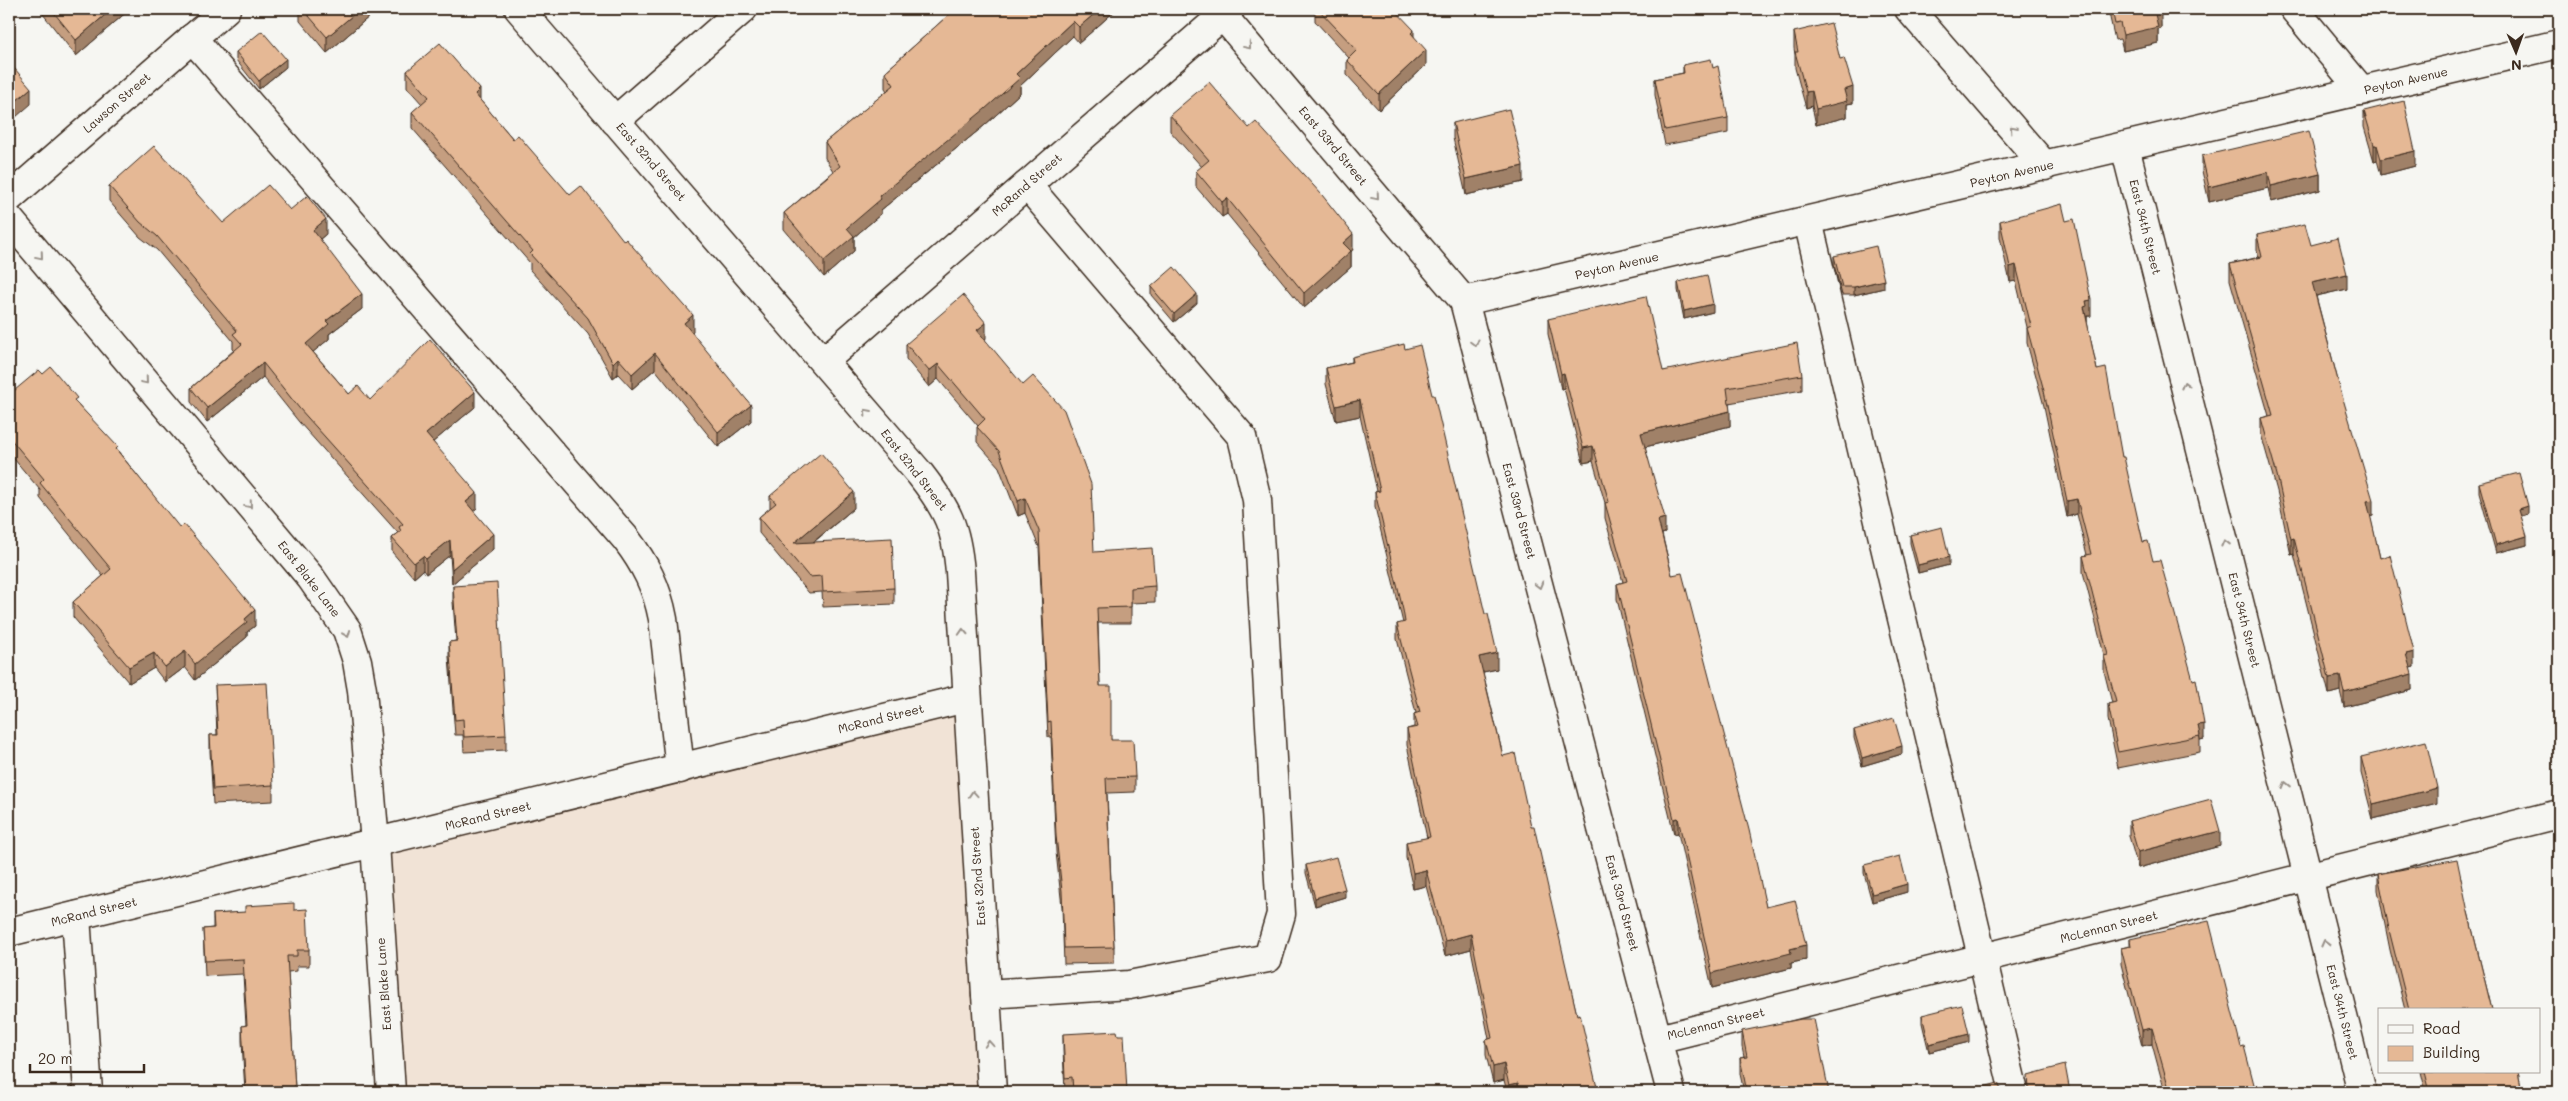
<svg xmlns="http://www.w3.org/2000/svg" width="2568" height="1101" font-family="Mali,sans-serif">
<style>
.built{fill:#f1e3d6}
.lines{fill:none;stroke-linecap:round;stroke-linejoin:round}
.minor-casing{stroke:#3b2a1e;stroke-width:31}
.minor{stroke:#f6f6f2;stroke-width:28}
.wall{fill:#c59e80;stroke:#3b2a1e}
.shaded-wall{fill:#a08168;stroke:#3b2a1e}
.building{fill:#e5b895;stroke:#3b2a1e}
.oneway{stroke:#989088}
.labels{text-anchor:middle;stroke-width:4.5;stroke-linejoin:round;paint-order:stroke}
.street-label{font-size:12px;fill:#3b2a1e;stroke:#f6f6f2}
</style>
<rect width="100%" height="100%" fill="#f6f6f2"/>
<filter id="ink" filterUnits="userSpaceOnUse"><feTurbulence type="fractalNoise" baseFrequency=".02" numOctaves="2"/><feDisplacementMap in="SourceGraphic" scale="10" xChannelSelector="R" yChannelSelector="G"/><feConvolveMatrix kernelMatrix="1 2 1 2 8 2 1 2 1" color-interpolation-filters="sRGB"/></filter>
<g filter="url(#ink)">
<path class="built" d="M967,693l25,399h-602l-15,-249z"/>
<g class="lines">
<defs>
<g id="minor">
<path d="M519,9l401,465c28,36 36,53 40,98l32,520"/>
<path d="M1217,9l247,292 207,791"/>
<path d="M1909,9l136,157"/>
<path d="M2294,9l68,82"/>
<path d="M192,38l434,501c19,25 31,48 37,80l17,150"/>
<path d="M615,121l128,-112"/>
<path d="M2125,147l237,945"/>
<path d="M9,198l217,-189"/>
<path d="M9,219l302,359 36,52 10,31 5,29 13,153 16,249"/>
<path d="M1808,221l206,871"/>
<path d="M1464,301l1095,-257"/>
<path d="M824,361l406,-352"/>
<path d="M76,916l12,176"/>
<path d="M9,932l957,-234"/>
<path d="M986,994l143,-9 139,-27 13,-44 -24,-414 -15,-63 -215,-252"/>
<path d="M1658,1039l901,-225"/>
</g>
</defs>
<use href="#minor" class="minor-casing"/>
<use href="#minor" class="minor"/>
</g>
<g class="wall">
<path d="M39,9h91l-54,47z"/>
<path d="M300,9h78l-51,44 -27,-32z"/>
<path d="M953,9h164l-38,34 -6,-7 -53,50v7l-35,32 -104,85v4l-27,23v14l-30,26 -40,-48v-16l49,-42 -8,-13v-16l62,-51 -2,-3v-16l69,-62z"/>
<path d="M1315,9h79l20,28 12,28 -47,45 -32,-35v-15l2,-2 -34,-37z"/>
<path d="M2108,9h52l1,19 -3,1v14l-35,8 -3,-12 -5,1z"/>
<path d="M1794,32l46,27 13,44 -6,1v13l-31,8 -4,-19 -6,2 -11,-40v-13l-1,-7z"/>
<path d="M236,52l50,15 -27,22 -23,-29z"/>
<path d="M1683,65l30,3 15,50v15l-63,12 -10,-50v-16l28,-6z"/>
<path d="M407,71l73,29 33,39 57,56 123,136 -1,1 59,89 -33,26 -63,-78 -23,20 -14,-15 -5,4 -25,-44 -58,-64v-7l-118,-135v-16l10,-8 -15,-17z"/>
<path d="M2364,111l51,55 -34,9 -4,-15 -3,1 -10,-34z"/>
<path d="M1170,115l183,134 -2,3v15l-47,41 -77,-94 -5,3 -26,-30v-16l6,-4 -32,-36z"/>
<path d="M1453,123l70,59 -57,13 -13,-57z"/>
<path d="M2202,156l118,18v16l-49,12 -3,-14 -59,14 -7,-31z"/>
<path d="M109,186l114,37 67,-13 36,24 -6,5 42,70 -33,25v5l-16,13 36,42 21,6 105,7 -42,35 44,66 -4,3 20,38 -41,35 -2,-29 -24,19 -3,-4 -9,8 -22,-26v-14l6,-5 -99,-111 -36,-45 -56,45 -16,-20v-14l43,-38 -1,-1v-8l-76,-91 -17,-13 -31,-36z"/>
<path d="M2000,221l91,95h-4v6l10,48 25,87 21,85 10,19 51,178 -4,1v12l-82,16 -10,-49v-15l4,-1 -8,-32v-16l-21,-83v-16l4,-1 -10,-41 -10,3 -23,-111 -17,-63v-16l-11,-46 -6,1 -10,-45z"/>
<path d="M2257,235l54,10 36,44 -31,7 57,220h-3l10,42 34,109 -4,1 2,22 -68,17 -4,-16 -11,3 -35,-140 -3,1 -14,-64 -16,-57v-16l8,-2 -39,-136v-16l29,-7 -2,-6z"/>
<path d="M1834,256l50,32 -30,7h-12l-8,-30z"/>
<path d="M1678,282l35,30 -29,7 -6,-29z"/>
<path d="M1151,287l46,16 -23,19 -23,-27z"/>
<path d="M1548,319l115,52 139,4v15l-73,13 1,23 -85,21 20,86 -3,1 10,41 94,332 40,53 -15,3v5l-79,20 -34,-155 -4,1 -57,-235v-15l6,-2 -18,-64v-15l-12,-42 -10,2 -19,-75 -3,1 -13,-55z"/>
<path d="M986,338l-1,2 109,212 61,34v16l-24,1v20h-33l2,63 11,54 24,37v15l-28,1 7,154v16l-50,1 -2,-57 -6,-55 -5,-115h-3l-9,-190 -14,-34 -7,3 -19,-49 -22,-25v-15l1,-1 -40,-47 -9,8 -23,-28v-15z"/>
<path d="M1352,357l145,312 -14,3 20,84 28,70 46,189 21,77h-91l-3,-12 -11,3 -7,-28v-15l3,-1 -18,-90 -26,7 -19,-70 -13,3 -7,-31v-16l21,-4 -20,-93v-16l7,-2v-13l2,-1 -19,-74v-15l6,-1 -28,-116v-15l2,-1 -17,-75 -24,5 -10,-37v-16l26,-6z"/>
<path d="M43,374l34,29 41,48 137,175 -8,6v5l-52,43 -10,-13 -20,15 -11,-14 -25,15 -56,-66v-15l30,-26 -63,-78v-8l-31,-37v-58z"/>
<path d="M2479,483l49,31 -7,2 6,29 -31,8 -17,-61z"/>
<path d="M770,496l84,12 -40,34 80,46v16l-71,3 -1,-15 -13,1 -50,-60v-16l11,-9z"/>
<path d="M1910,535l39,30 -31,8 -8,-30z"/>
<path d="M453,586l53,149v15l-42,2 -1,-17h-8l-6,-78v-15l7,-1 -3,-39z"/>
<path d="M215,685l58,100v16l-60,3 -3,-53v-16h7z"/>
<path d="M1854,730l48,24 -40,12 -8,-28z"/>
<path d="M2361,757l76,46 -64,16 -12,-46z"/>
<path d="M2129,821l91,25 -82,22 -9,-32z"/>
<path d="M1306,865l39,32 -30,9 -9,-33z"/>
<path d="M1864,865l43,27 -35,10 -8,-29z"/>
<path d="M2378,874l90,38 24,98h-87l-15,-60 -12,-60z"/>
<path d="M294,910l15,40v16h-12v5l-9,1 7,116 11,4h-61l-3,-51v-15l4,-1 -3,-51 -38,2 -2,-47 10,-1v-14z"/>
<path d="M2130,939l111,108 15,45h-91l-13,-48 -10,2 -21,-82v-16l9,-2z"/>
<path d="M1922,1015l47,27 -40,10 -7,-29z"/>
<path d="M1742,1031l87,61h-85l-4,-18v-16l4,-1 -2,-10z"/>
<path d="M1063,1034l64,58h-62l-2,-42z"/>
<path d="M2421,1072h97l4,20h-96z"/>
</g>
<g class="shaded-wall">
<path d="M112,9h18l-54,47v-16z"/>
<path d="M360,9h18l-51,44v-16z"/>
<path d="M1100,9h17l-38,34v-16z"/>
<path d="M1817,9h11l-11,4z"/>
<path d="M2161,13v15l-3,1v14l-35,8v-16l32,-21z"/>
<path d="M1073,21v15l-53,50v7l-35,32 -104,85v4l-27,23v14l-30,26v-16l23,-33 32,-32 137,-122z"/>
<path d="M1414,30v15l-3,-12z"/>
<path d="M1426,50v15l-47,45v-16z"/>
<path d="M286,59v8l-27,22v-8z"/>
<path d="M1853,87v16l-6,1v13l-31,8v-16l28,-19z"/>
<path d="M31,88v16l-22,19v-16z"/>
<path d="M480,89v16l-5,-11z"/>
<path d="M1812,91v15l-6,2v-16z"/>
<path d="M2374,145h3v15l-3,1z"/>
<path d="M2415,151v15l-34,9v-16z"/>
<path d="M1523,166v16l-57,13v-16z"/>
<path d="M2268,172v16l-59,14v-15z"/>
<path d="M2320,174v16l-49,12v-16z"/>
<path d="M1227,198v16l-5,3v-15z"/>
<path d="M326,219v15l-13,11v-15z"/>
<path d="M1353,234v15l-2,3v15l-47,41v-15l39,-50z"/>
<path d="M2016,265v16l-6,1v-15z"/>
<path d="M2347,274v15l-35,8v-15z"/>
<path d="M1884,280v8l-30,7v-8z"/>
<path d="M362,294v15l-33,25v5l-23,19v-14l20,-23z"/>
<path d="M1197,294v9l-23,19v-8z"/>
<path d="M2091,300v16h-4v6l-3,-15 2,-6z"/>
<path d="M1713,304v8l-29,7v-8z"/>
<path d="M693,315v16l-9,8v-16z"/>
<path d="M986,323v15l-9,8v-16z"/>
<path d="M655,353v16l-23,20v-15z"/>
<path d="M618,358v16l-5,4v-15z"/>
<path d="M263,363v14l-56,45v-14z"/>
<path d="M938,364v15l-9,8v-16z"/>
<path d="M1564,373v15l-3,1v-15z"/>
<path d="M475,392v15l-49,41v-14z"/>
<path d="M1360,400v16l-24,5v-15z"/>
<path d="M751,405v16l-33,26v-15z"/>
<path d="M1730,411v15l-89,22v-15z"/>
<path d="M1593,446v15l-10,2v-15z"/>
<path d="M854,492v16l-60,50v-15z"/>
<path d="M477,493v15l-11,9v-15z"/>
<path d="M1025,498v15l-7,3v-15z"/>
<path d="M2077,499v15l-10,3v-16z"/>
<path d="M2373,500v16l-6,1v-16z"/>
<path d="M2528,506v8l-9,3v-8z"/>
<path d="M1665,518v15l-7,2v-15z"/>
<path d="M493,534v15l-41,35v-15z"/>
<path d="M2527,536v9l-31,8v-8z"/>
<path d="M2294,538v16l-3,1v-16z"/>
<path d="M450,540v15l-24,19v-15z"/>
<path d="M423,556v14l-9,8v-15z"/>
<path d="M1949,557v8l-31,8v-8z"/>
<path d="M255,610v16l-8,6v5l-52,43v-16z"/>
<path d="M185,651v16l-20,15v-15z"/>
<path d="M2414,652v15l-8,2v-15z"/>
<path d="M154,653v15l-25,15v-16z"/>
<path d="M1497,653v16l-18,4v-16z"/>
<path d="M2412,674v16l-68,17v-15z"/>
<path d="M2340,676v15l-11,3v-16z"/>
<path d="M2204,724v15l-4,1 -2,-15z"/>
<path d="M1902,746v8l-40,12v-8z"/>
<path d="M2437,788v15l-64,16v-15z"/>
<path d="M1678,818v15l-4,1v-15z"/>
<path d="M2220,831v15l-82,22v-16z"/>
<path d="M1426,870v16l-13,3v-16z"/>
<path d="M1907,884v8l-35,10v-8z"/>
<path d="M1345,889v8l-30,9v-8z"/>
<path d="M1471,934v15l-26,7v-15z"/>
<path d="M1806,945v15l-15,3v5l-79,20v-15l78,-24z"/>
<path d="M2152,1028v16l-10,2v-16z"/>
<path d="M1969,1034v8l-40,10v-8z"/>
<path d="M1504,1064v16l-11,3v-16z"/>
<path d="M1518,1083v9h-9v-7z"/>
</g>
<g class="building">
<path d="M51,9h61l-36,31z"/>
<path d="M303,9h57l-33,28z"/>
<path d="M955,9h145l-21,18 -6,-6 -57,53 4,4 -35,31 -106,87 2,3 -34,29 7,8 -30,25 -40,-48 56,-47 -15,-24 69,-57 -9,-13z"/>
<path d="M1318,9h76l20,21 -3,3 15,17 -47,44 -32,-34 10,-10z"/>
<path d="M2112,9h48l1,4 -6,1 3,13 -35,8 -3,-12 -5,1z"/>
<path d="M1831,23l9,36 4,-1 9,29 -9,3 3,11 -31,8 -4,-18 -6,1 -11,-40h3l-4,-20z"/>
<path d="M262,31l24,28 -27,22 -23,-29z"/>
<path d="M440,43l40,46 -5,5 38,45 5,-4 52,60 11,-9 43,55 2,-2 67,76 -9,8 67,82 -33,27 -63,-79 -23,21 -14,-16 -5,5 -25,-45 -58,-64 3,-3 -121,-139 17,-15 -22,-26z"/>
<path d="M1711,59l2,9 5,-2 10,52 -63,12 -10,-51 29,-6 -1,-8z"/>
<path d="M9,62l22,26 -22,19z"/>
<path d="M1209,82l40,46 7,-6 66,73 31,39 -10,9 8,8 -47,42 -77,-95 -5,4 -26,-31 13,-11 -39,-45z"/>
<path d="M2404,101l11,50 -34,8 -4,-14h-3l-10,-34z"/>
<path d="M1509,109l14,57 -57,13 -13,-56z"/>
<path d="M2309,131l11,43 -49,12 -3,-14 -59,15 -7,-31z"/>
<path d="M154,146l69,77 45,-38 22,25 17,-14 19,23 -13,11 49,64 -36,27 3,3 -23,20 43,50 9,-8 12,14 60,-61 45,53 -49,42 51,59 -11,9 27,32 -41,35 -2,-29 -24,19 -3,-3 -9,7 -22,-25 9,-7 -2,-4 4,-3 -104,-116 -36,-45 -56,45 -16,-20 51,-44 -9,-10 4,-3 -80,-95 -17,-14 -31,-36z"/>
<path d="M2062,204l4,17 8,-2 17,81 -5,1 1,5 -3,1 13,63 9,-2 16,89h2l19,85 5,-1 5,20 7,-1 33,120 3,-1 8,45 -6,1 2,11 -82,16 -10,-48 8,-2 -12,-46 4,-1 -25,-99 8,-2 -14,-55 -10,2 -23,-110 -17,-63 4,-2 -15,-61 -6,2 -10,-46z"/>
<path d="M2305,224l6,21 27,-7 9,36 -35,8 29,110 32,108 -6,1 13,57 10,-3 24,97 -8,2 6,20 -68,18 -4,-16 -11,2 -35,-140 -3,1 -14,-64 -16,-57 12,-3 -43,-151 32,-7 -5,-22z"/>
<path d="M1876,246l8,34 -30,7h-12l-8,-31z"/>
<path d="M1174,267l23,27 -23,20 -23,-27z"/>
<path d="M1707,275l6,29 -29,7 -6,-29z"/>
<path d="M963,295l23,28 -9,7 46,55 10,-9 31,34 27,74 3,68 58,-4 3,38 -24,2v19l-34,1 3,78h11v54h22l2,37 -29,1 8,169 -50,1 -2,-57 -6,-55 -5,-115 -3,1 -9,-191 -14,-33 -7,3 -19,-50 -22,-24 8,-8 -47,-55 -9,7 -23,-27z"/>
<path d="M1646,296l17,75 134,-28 5,32 -75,13 3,23 -89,22 24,85 -7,2 14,55 10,-2 67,257 17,77 29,-7 11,45 -16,4 1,4 -79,20 -34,-155 -4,1 -57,-235 10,-3 -22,-78 4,-1 -16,-56 -10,2 -19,-75 -3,1 -13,-55z"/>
<path d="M1404,344l1,5 15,-4 12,50h2l51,219h3l9,39 -18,4 24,99 12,-3 16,73h3l43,189 3,-1 18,78h-78l-2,-9 -9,2 -5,-21 -11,3 -7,-27 6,-2 -21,-104 -26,7 -19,-71 -13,3 -7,-31 24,-5 -23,-108 11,-2 -4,-13 6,-2 -23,-88 8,-2 -2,-12 -28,-118 5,-1 -20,-91 -24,6 -10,-38 27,-6 -1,-5z"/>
<path d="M51,367l26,31 -3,2 44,47 -2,2 64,79 4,-4 71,86 -10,9 2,3 -52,42 -10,-13 -20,16 -11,-14 -25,14 -56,-65 38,-33 -71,-86 4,-4 -35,-42v-42l30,-25 4,4z"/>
<path d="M821,453l33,39 -60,51 98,-5 2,50 -71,4 -1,-16 -13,1 -50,-60 17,-14 -6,-7z"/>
<path d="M2519,473l9,33 -9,3 8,27 -31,9 -17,-62z"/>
<path d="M1942,527l7,30 -31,8 -8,-30z"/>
<path d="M497,583l9,152 -42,2 -1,-18 -8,1 -6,-78 8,-1 -4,-55z"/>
<path d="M267,683l6,102 -60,4 -3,-54h8l-3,-50z"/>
<path d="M1894,718l8,28 -40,12 -8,-28z"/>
<path d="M2426,741l11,47 -64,16 -12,-47z"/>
<path d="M2211,799l9,32 -82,21 -9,-31z"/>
<path d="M1900,856l7,28 -35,10 -8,-29z"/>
<path d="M1336,857l9,32 -30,9 -9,-33z"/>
<path d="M2457,859l11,53 24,98h-83l-19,-76 -12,-60z"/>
<path d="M294,903v7l13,-1 2,41h-12v6h-10l8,132 11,-1v5h-60l-4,-66 5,-1 -4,-66 -38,2 -2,-32 11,-1 -1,-14 32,-2v-6z"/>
<path d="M2209,921l32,126 3,-1 12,46h-86l-18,-64 -10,2 -21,-82 10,-2 -1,-7z"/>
<path d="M1962,1005l7,29 -40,10 -7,-29z"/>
<path d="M1801,1019h13l15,73h-82l-7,-34 7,-1 -5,-26z"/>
<path d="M1117,1031l1,4h6l3,57h-54l-1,-15 -7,1 -2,-44z"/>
<path d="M2065,1065l5,27h-43l2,-3 -1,-14z"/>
<path d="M2425,1072h93l4,20h-92z"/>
<path d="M1998,1083l4,9h-37z"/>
<path d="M1842,1090v2h-10z"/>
</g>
<defs><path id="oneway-chevron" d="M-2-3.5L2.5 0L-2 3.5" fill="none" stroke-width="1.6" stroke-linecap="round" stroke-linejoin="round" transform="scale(1.25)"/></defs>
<g class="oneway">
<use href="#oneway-chevron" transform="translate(1248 46) rotate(50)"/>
<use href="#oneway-chevron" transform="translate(2013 129) rotate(-131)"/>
<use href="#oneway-chevron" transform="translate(1376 197) rotate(50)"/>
<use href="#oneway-chevron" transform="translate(40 256) rotate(50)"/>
<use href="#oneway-chevron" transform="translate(1475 343) rotate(75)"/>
<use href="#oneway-chevron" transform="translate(145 381) rotate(50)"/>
<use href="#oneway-chevron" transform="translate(2185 385) rotate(-104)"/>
<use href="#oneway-chevron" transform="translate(867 412) rotate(-131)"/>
<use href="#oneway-chevron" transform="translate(249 505) rotate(50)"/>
<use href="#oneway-chevron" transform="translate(2225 543) rotate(-104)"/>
<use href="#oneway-chevron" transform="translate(1539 585) rotate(75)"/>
<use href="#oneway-chevron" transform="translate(963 632) rotate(-93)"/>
<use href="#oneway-chevron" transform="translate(347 634) rotate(68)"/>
<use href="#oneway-chevron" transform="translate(2286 785) rotate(-104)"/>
<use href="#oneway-chevron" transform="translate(973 794) rotate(-94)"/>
<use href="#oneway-chevron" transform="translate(2325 943) rotate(-104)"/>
<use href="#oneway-chevron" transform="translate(989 1044) rotate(-94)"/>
</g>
</g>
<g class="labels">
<g class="street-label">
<text transform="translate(2406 81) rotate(-13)" y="4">Peyton Avenue</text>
<text transform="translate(117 103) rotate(-41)" y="4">Lawson Street</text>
<text transform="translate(1333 146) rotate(50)" y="4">East 33rd Street</text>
<text transform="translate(651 162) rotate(49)" y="4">East 32nd Street</text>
<text transform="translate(2012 174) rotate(-13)" y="4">Peyton Avenue</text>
<text transform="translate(1027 185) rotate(-41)" y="4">McRand Street</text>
<text transform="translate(2145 227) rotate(76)" y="4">East 34th Street</text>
<text transform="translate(1617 266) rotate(-13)" y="4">Peyton Avenue</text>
<text transform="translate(914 470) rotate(52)" y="4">East 32nd Street</text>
<text transform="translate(1519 511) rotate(75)" y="4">East 33rd Street</text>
<text transform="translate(309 579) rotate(52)" y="4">East Blake Lane</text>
<text transform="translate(2244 620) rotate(76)" y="4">East 34th Street</text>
<text transform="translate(881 719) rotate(-14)" y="4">McRand Street</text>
<text transform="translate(488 816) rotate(-14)" y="4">McRand Street</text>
<text transform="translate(978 876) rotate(-94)" y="4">East 32nd Street</text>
<text transform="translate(1622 903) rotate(75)" y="4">East 33rd Street</text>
<text transform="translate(94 912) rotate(-14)" y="4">McRand Street</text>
<text transform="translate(2109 927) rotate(-14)" y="4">McLennan Street</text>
<text transform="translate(384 984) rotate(-94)" y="4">East Blake Lane</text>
<text transform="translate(2342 1012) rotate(76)" y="4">East 34th Street</text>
<text transform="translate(1716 1024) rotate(-14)" y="4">McLennan Street</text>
</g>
</g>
<rect width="2568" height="1101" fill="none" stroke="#f6f6f2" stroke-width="30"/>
<rect x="15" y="15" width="2538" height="1071" fill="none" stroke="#3b2a1e" stroke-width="2" filter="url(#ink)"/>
<rect x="2378" y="1008" width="162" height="65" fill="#f6f6f2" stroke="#aba49d"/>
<rect x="2388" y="1025" width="25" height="8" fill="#f6f6f2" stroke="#aba49d"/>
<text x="2423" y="1034" font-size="15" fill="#3b2a1e">Road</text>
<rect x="2388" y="1046" width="25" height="15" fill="#e5b895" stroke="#aba49d"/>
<text x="2423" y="1058" font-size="15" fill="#3b2a1e">Building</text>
<g transform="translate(2516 52) rotate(178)" stroke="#f6f6f2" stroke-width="4" paint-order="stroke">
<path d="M0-4L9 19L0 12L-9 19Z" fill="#3b2a1e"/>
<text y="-8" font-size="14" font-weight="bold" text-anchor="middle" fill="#3b2a1e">N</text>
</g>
<path d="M30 1064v8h114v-8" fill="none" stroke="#3b2a1e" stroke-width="2.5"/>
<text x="38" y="1064" font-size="15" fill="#3b2a1e" stroke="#f6f6f2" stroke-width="4" paint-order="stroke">20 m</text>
</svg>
